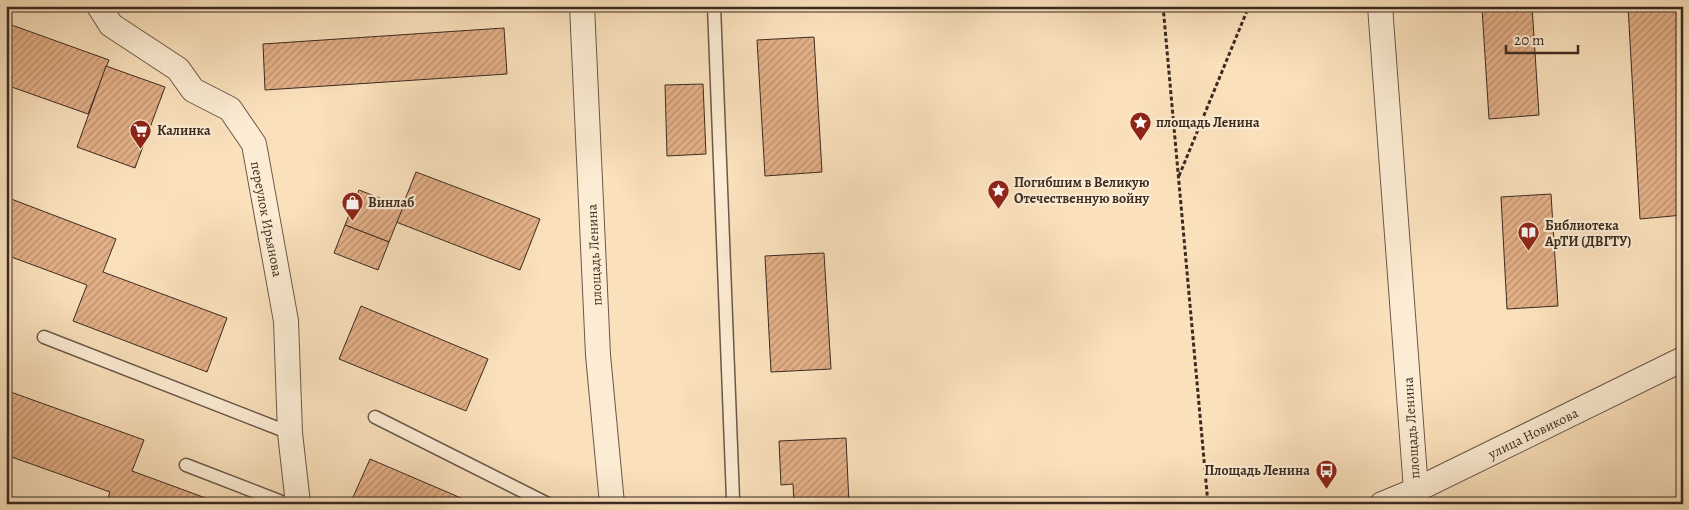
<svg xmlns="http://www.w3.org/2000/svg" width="1689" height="510" font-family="Alegreya,serif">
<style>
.building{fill:url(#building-hatch);stroke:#3b2b21}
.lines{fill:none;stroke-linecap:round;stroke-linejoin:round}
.lane-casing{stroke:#6b5848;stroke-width:15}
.street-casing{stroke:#6b5848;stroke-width:26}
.path{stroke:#3b2b21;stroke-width:3;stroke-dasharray:4 2.5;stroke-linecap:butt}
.lane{stroke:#fcecd3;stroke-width:12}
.street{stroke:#fcecd3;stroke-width:24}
.labels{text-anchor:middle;stroke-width:4.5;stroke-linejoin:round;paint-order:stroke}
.poi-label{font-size:14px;font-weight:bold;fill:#3b2b21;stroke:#fcecd3;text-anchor:start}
.street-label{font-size:14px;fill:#3b2b21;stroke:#fcecd3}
</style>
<defs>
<pattern id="building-hatch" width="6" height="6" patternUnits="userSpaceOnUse" patternTransform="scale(1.25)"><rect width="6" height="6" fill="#e4b088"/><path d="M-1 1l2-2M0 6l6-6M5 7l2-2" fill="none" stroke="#ba8f6f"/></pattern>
</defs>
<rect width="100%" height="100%" fill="#fae1bc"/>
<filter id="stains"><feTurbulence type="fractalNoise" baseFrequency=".004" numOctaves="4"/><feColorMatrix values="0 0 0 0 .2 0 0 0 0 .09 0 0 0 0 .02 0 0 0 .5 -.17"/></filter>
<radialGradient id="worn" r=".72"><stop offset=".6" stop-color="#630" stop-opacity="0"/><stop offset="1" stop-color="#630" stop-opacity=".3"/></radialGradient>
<g class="building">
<path d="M1532,6l7,109 -50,4 -7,-111z"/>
<path d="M1628,6h55v209l-43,4z"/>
<path d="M6,23l103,37 -21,54 -82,-29z"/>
<path d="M504,28l3,46 -242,16 -2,-46z"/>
<path d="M814,37l8,135 -57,4 -8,-136z"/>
<path d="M106,66l59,21 -30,81 -58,-21z"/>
<path d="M703,84l3,70 -39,2 -2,-71z"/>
<path d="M416,172l124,47 -20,51 -124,-48z"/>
<path d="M359,190l44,17 -14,35 -44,-17z"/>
<path d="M1551,194l7,112 -51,3 -6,-112z"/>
<path d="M6,197l110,42 -13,33 124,46 -20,54 -134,-51 14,-36 -81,-30z"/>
<path d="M345,225l44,17 -11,28 -44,-17z"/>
<path d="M824,253l7,116 -60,3 -6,-116z"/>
<path d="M361,306l127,53 -22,52 -127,-52z"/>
<path d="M8,391l136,49 -12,31 90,33h-116l4,-12 -104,-37v-59z"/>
<path d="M846,438l3,66h-55l-1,-20 -12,1 -2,-44z"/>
<path d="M370,459l105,45h-125z"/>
</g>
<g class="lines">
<defs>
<g id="lane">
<path d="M714,6l19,493"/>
<path d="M44,337l246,96"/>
<path d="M375,417l173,87"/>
<path d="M186,465l101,39"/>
</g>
<g id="street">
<path d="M99,6l12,19 67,44 15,21 37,19 24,35 32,177 4,112 8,71"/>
<path d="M582,6l16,349 14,149"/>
<path d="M1380,6l36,484"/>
<path d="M1382,504l34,-14 267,-131"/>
</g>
</defs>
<use href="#lane" class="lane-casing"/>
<use href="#street" class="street-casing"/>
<g class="path">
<path d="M1163,6l45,498"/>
<path d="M1179,176l70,-170"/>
</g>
<use href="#lane" class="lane"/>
<use href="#street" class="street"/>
</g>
<defs>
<symbol id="sight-pin" viewBox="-11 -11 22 30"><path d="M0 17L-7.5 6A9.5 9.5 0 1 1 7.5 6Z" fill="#8f2418" stroke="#fcecd3"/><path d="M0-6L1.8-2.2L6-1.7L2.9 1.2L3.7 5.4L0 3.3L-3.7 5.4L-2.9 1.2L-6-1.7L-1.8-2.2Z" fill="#fff"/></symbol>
<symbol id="supermarket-pin" viewBox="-11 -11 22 30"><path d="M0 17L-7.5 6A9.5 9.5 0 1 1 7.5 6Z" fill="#8f2418" stroke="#fcecd3"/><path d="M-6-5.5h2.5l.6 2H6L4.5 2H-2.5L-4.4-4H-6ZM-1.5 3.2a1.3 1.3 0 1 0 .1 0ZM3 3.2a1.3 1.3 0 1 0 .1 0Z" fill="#fff"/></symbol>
<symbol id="shop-pin" viewBox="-11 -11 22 30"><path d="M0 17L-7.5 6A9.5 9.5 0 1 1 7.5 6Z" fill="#8f2418" stroke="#fcecd3"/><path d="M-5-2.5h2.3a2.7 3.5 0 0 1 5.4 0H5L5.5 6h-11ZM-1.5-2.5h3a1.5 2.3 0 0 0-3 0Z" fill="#fff"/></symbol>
<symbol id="library-pin" viewBox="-11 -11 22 30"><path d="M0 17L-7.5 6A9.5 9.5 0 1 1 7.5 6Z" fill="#8f2418" stroke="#fcecd3"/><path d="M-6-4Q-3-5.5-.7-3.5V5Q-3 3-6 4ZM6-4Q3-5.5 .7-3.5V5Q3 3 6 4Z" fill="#fff"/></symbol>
<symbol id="bus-pin" viewBox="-11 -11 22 30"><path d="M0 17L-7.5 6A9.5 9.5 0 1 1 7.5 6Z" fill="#8f2418" stroke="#fcecd3"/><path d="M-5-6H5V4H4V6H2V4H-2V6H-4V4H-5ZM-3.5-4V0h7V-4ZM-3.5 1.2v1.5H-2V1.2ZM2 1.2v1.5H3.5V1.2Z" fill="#fff"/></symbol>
</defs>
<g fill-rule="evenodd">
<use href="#sight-pin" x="1128" y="110" width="25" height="34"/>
<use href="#supermarket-pin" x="128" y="118" width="25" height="34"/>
<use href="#sight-pin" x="986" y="178" width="25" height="34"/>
<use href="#shop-pin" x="340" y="190" width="25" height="34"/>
<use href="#library-pin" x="1516" y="220" width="25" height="34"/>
<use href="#bus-pin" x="1314" y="458" width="25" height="34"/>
</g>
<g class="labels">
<g class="poi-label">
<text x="1156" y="127">площадь Ленина</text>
<text x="157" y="135">Калинка</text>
<text x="1014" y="187">Погибшим в Великую<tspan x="1014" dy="16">Отечественную войну</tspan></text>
<text x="368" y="207">Винлаб</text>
<text x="1545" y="230">Библиотека<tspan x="1545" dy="16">АрТИ (ДВГТУ)</tspan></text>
<text x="1310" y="475" text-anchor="end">Площадь Ленина</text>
</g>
<g class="street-label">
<text transform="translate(267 219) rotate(79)" y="5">переулок Ирьянова</text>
<text transform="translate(594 255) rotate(-93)" y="5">площадь Ленина</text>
<text transform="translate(1411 428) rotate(-94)" y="5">площадь Ленина</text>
<text transform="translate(1533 433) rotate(-26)" y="5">улица Новикова</text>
</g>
</g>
<rect width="1689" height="510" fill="none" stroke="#fae1bc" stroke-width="25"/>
<rect x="8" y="8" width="1674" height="495" fill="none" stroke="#3b2b21" stroke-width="2.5"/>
<rect x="12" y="12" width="1664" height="485" fill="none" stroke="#3b2b21"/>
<path d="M1506 45v8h72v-8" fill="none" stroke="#3b2b21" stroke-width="2.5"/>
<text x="1514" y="45" font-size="15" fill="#3b2b21" stroke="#fcecd3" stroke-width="4" paint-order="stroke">20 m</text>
<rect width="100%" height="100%" filter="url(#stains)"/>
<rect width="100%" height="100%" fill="url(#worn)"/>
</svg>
